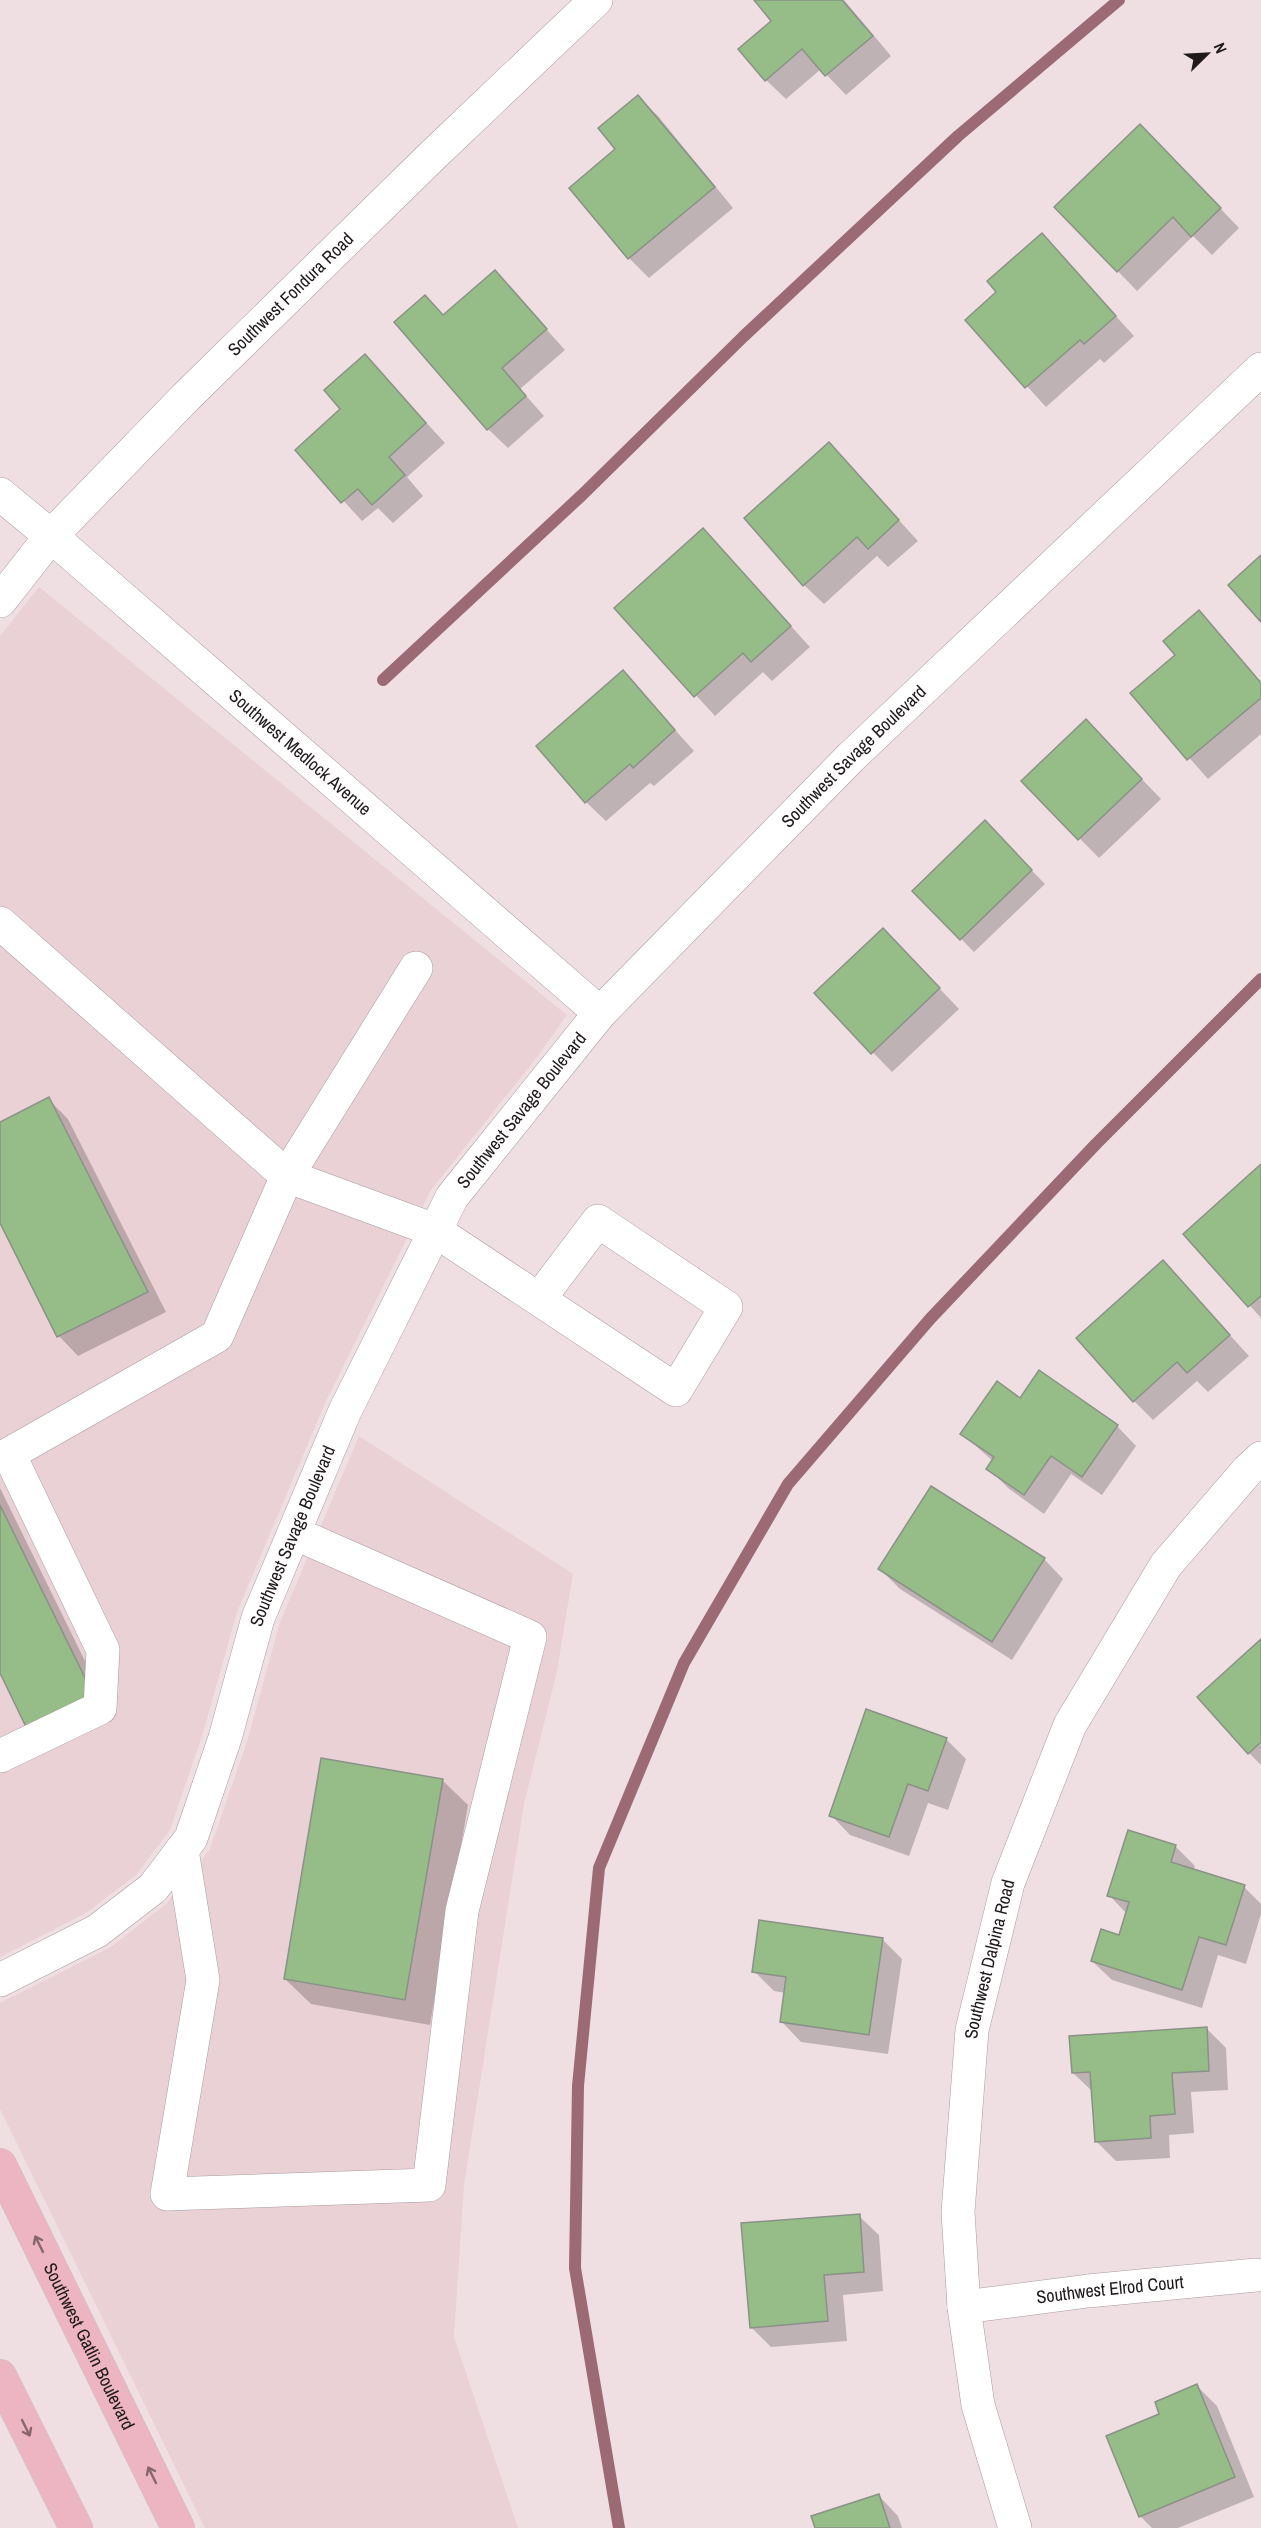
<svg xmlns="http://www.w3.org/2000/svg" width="1261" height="2528" font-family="'Archivo Narrow',sans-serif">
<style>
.built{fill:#ead1d5}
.shadow{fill:#0003}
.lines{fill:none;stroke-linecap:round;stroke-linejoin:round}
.stream{stroke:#9b6a74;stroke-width:12}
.building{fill:#96bc87;stroke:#8a9287;stroke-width:1.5}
.minor-casing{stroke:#aa9b9e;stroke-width:34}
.major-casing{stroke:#c5c3c3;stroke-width:34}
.minor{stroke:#fff;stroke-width:33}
.major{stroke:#edb5c2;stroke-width:33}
.oneway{stroke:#86676e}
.labels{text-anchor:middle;stroke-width:4.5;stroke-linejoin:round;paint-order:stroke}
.street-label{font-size:18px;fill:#1f191a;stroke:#efdfe2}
</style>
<rect width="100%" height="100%" fill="#efdfe2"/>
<g class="built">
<path d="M39,587l528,428 -30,42 -106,133 -106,213 -88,209 -34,121 -33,97 -34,45 -50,38 -86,44v-1321z"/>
<path d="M359,1436l214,138 -16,97 -33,133 -60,381 -10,152 64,191h-313l-205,-419v-106l111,-56 55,-43 44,-55 37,-107 33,-120z"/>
</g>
<g class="shadow">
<path d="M756,0h88l47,56 -45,39 -25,-26 -35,30 -20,-19 7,-59z"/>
<path d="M638,97l20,19 75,92 -84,70 -20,-20 -58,-70 46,-38z"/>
<path d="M1160,145l79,83 -27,27 -19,-19 -56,55 -81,-84z"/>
<path d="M1042,235l92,101 -30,27 -4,-4 -54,48 -79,-87 31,-28z"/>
<path d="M495,272l70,78 -45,39 24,27 -36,32 -20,-19 -63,-132 19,19z"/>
<path d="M365,356l80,87 -38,34 16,19 -30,27 -15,-15 -16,13 -65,-71 45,-41z"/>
<path d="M829,444l89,97 -30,26 -11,-11 -53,48 -20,-19z"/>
<path d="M703,530l107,117 -38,34 -9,-9 -48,44 -99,-108z"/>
<path d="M1199,612l62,70v52l-53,45 -75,-85 45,-39z"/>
<path d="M623,672l71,79 -40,35 -4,-3 -44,38 -20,-19z"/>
<path d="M1105,741l56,58 -62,59 -76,-77z"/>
<path d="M998,836l47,48 -71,68 -60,-61z"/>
<path d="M902,949l57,60 -67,63 -76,-78z"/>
<path d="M48,1099l20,20 98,193 -88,44 -19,-20 -59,-116v-97z"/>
<path d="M1261,1166v152l-76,-84z"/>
<path d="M1163,1262l86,94 -41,36 -11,-11 -44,39 -19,-19z"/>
<path d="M1020,1400l97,26 19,20 -34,49 -31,-21 -27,40 -36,-26 -20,-20 5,-7 -31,-27z"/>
<path d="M0,1488l113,230 -64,31 -49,-80z"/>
<path d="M1044,1559l19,20 -51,81 -112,-71 -20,-20z"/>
<path d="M1261,1641v124l-12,-12z"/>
<path d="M946,1739l20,20 -18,51 -20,-7 -19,53 -59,-21 -19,-20z"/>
<path d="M442,1780l26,25 -38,220 -119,-21 -26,-25z"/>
<path d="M1175,1846l20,20 -2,5 51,16 17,17v10l-15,50 -28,-9 -16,53 -90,-28 -20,-19 28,-24 7,-23 -18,-19z"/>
<path d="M882,1939l20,20 -14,95 -87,-12 -19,-20 4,-29 -12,-2 -20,-20z"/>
<path d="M1206,2028l20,20 2,42 -37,2 3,41 -25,2 1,23 -54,3 -20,-20 -3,-49 -20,-19z"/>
<path d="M859,2216l20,19 4,56 -40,4 4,46 -76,6 -20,-20z"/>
<path d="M1197,2386l20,20 37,91 -76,31h-26l-12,-12z"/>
<path d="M879,2496l19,20 4,12h-86z"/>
</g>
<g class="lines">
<g class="stream">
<path d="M383,680l199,-185 162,-159 214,-200 161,-136"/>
<path d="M619,2528l-44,-260 3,-182 21,-218 85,-205 104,-179 142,-165 166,-175 165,-165"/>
</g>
</g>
<g class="building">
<path d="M754,0h88l31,36 -48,40 -23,-27 -37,32 -27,-32 33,-28z"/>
<path d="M638,95l77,92 -87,72 -59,-71 46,-39 -17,-21z"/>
<path d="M1140,124l81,84 -30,29 -18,-20 -56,55 -63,-65z"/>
<path d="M1042,233l74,83 -32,28 -4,-4 -55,48 -60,-68 31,-28 -9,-11z"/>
<path d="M495,270l52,59 -45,39 24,28 -39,34 -93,-108 31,-27 18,20z"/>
<path d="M365,354l61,69 -37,34 16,18 -33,30 -14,-16 -17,14 -46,-53 45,-41 -16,-19z"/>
<path d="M829,442l70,78 -31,29 -11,-12 -54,49 -59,-68z"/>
<path d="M703,528l88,98 -40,36 -8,-9 -49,44 -80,-89z"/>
<path d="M1261,555v67l-33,-37z"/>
<path d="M1199,610l62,73v15l-74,62 -57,-67 45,-38 -12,-14z"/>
<path d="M623,670l52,60 -42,38 -3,-4 -45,39 -49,-57z"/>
<path d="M1086,719l56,60 -64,61 -57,-59z"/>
<path d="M985,820l47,50 -72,70 -48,-49z"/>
<path d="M883,928l57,60 -69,66 -57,-61z"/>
<path d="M49,1097l99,195 -91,45 -57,-114v-101z"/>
<path d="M1261,1164v132l-13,11 -65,-73z"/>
<path d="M1163,1260l67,75 -43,38 -10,-11 -44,40 -57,-64z"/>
<path d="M1039,1370l79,55 -36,52 -31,-21 -27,39 -38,-26 8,-12 -34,-23 37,-53 23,17z"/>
<path d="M931,1486l114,72 -53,84 -114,-73z"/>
<path d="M0,1505l95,193 -67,33 -28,-58z"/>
<path d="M1261,1639v103l-13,12 -51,-57z"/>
<path d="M866,1709l81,29 -19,53 -20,-7 -19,53 -60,-21z"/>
<path d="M321,1758l122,21 -38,221 -121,-21z"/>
<path d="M1128,1830l48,15 -5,17 74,23 -19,60 -27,-8 -17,53 -91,-29 10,-32 18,6 10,-33 -22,-6z"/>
<path d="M759,1920l124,18 -14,97 -89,-13 6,-45 -34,-5z"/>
<path d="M1207,2027l2,44 -37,2 3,41 -25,2 1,22 -56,4 -5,-70 -18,1 -3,-37z"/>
<path d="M860,2214l4,58 -40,3 4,46 -78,7 -9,-105z"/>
<path d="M1197,2384l38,93 -96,40 -33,-81 53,-22 -4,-12z"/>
<path d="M879,2494l11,34h-75l-4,-12z"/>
</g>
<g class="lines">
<defs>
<g id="minor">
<path id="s1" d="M0,494l51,42 549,477"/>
<path id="s2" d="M0,601l51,-65 135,-139 244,-239 166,-158"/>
<path d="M0,923l287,253 147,54 242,160 50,-83 -128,-86 -59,78"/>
<path d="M0,1756l100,-48 3,-58 -94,-196 208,-118 70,-160 129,-208"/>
<path d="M182,1850l21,130 -36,214 262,-9 33,-274 68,-274 -236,-104"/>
<path id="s3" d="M0,1980l97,-49 56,-43 38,-50 34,-100 33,-120 87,-207 107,-214 148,-184 251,-256 410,-388"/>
<path id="s4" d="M964,2307l124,-16 168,-16"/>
<path id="s5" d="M1015,2528l-37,-123 -14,-98 -6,-95 14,-182 36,-147 62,-158 96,-160 82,-95 13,-12"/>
</g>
<g id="major">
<path id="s6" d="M0,2165l178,363"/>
<path d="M0,2376l76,152"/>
</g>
</defs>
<use href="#minor" class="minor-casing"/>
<use href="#major" class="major-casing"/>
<use href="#minor" class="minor"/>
<use href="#major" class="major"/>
</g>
<defs><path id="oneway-shaft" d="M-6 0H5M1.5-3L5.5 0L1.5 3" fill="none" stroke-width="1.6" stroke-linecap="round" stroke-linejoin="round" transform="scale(1.5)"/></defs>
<g class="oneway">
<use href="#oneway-shaft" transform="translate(39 2244) rotate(-116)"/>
<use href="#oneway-shaft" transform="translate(26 2428) rotate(64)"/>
<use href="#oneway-shaft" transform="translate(152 2475) rotate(-116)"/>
</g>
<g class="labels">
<g class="street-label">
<text dy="6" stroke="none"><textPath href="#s2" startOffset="423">Southwest Fondura Road</textPath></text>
<text dy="6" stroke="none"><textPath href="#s1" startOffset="396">Southwest Medlock Avenue</textPath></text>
<text dy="6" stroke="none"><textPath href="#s3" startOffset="1533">Southwest Savage Boulevard</textPath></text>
<text dy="6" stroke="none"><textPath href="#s3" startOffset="1047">Southwest Savage Boulevard</textPath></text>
<text dy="6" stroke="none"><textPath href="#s3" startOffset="561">Southwest Savage Boulevard</textPath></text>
<text dy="6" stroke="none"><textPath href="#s5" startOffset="578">Southwest Dalpina Road</textPath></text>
<text dy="6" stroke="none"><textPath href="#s4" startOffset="147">Southwest Elrod Court</textPath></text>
<text dy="6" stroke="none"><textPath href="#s6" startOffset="202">Southwest Gatlin Boulevard</textPath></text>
</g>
</g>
<g transform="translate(1207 54) rotate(66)" stroke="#efdfe2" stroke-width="4.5" paint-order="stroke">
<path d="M0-4.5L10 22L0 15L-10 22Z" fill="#1f191a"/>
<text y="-9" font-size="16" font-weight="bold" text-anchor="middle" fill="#1f191a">N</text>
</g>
</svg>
